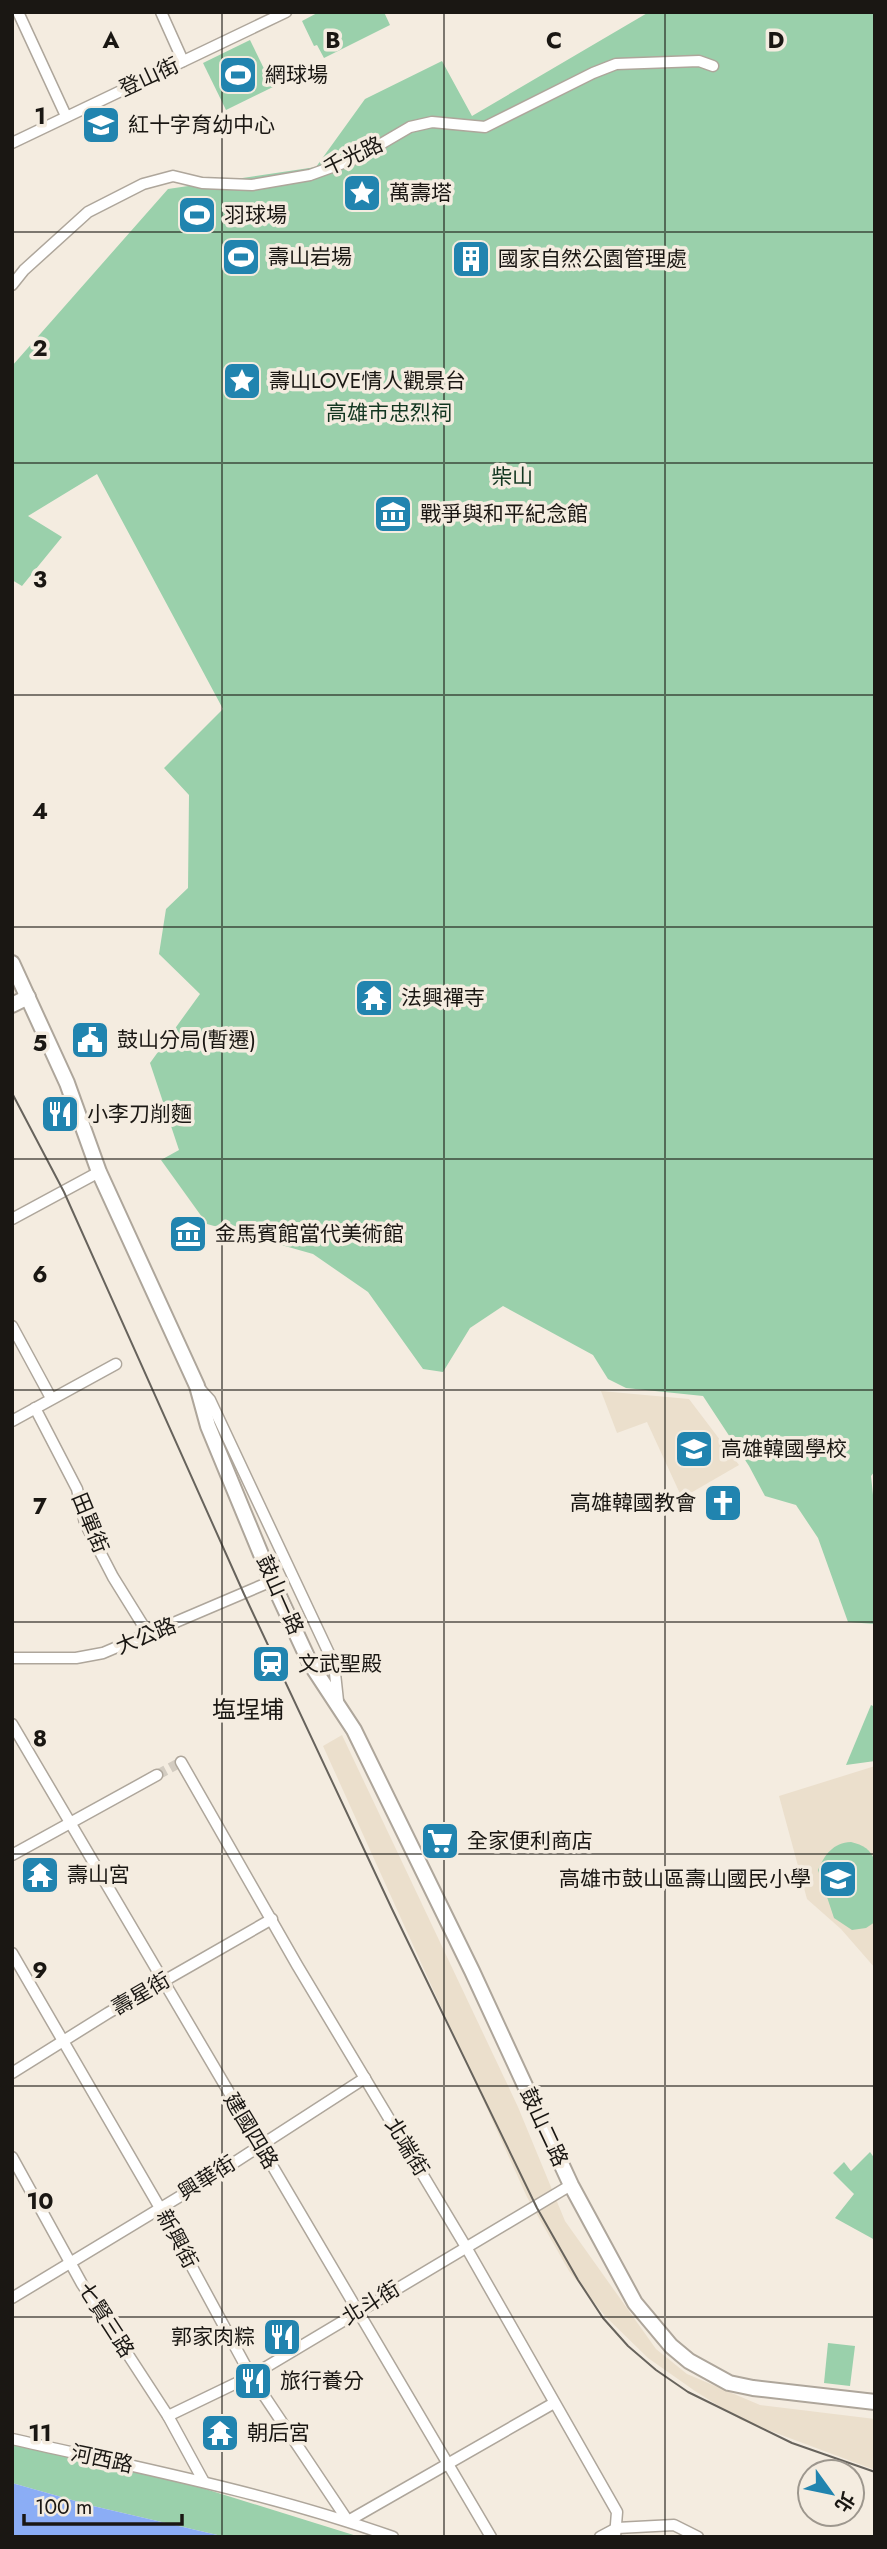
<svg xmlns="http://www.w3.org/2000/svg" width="887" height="2549" font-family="Jost,'Noto Sans TC',sans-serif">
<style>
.built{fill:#ebdfcc}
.green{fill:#9ad0ab}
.water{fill:#8badf5}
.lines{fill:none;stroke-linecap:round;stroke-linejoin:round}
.street-tunnel{stroke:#d3ccc1;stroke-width:10;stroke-dasharray:10 5;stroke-linecap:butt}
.street-casing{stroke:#aea69b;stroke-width:13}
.secondary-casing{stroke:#aea69b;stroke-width:18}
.street{stroke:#fff;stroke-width:10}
.secondary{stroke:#fff;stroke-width:14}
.tram{stroke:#67635c;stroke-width:2}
.grid{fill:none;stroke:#1a1713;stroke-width:2;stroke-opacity:0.55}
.labels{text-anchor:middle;stroke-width:7;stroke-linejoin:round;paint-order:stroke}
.poi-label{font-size:21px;fill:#1a1713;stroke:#f4ece0;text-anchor:start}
.street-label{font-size:21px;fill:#1a1713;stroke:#f4ece0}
.park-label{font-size:21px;fill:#123620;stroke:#f4ece0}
.quarter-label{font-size:24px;fill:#1a1713;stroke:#f4ece0}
.grid-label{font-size:23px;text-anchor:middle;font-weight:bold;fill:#1a1713;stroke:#f4ece0;stroke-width:7;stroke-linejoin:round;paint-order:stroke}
</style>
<rect width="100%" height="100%" fill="#f4ece0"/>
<g class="built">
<path d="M601,1391l88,8 50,66 -57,33 -35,-76 -30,11z"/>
<path d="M342,1735l176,372 47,114 91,128 31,25 73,31 115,14v51l-134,-50 -46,-29 -47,-33 -43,-42 -36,-45 -42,-74 -204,-451z"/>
<path d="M875,1766v202l-34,-39 -34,-30 -28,-103z"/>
</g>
<g class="green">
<path d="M319,12h65l6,13 -66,33 -7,-13 -3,1 -12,-25z"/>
<path d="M649,12h226v1459l-4,5 4,38v110l-27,-2 -30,-84 -22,-33 -31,-9 -16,-30 -46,-70 -77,-8 -18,-9 -15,-24 -90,-49 -33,22 -27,44 -20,-3 -55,-77 -55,-38 -106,-30 -46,-64 18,-10 -29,-87 50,-69 -41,-40 7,-45 22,-21 1,-93 -25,-27 59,-59 -126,-235 -69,42 34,21 -40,49 -10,-6v-214l156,-177 148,-22 49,-68 77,-38 30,55z"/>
<path d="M250,40l23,47 -47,23 -23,-47z"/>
<path d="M871,1705l4,2v54l-29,4z"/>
<path d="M851,1842c12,3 20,7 24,20v60l-9,6 -14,2 -18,-12 -16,-48c7,-16 15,-27 33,-28z"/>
<path d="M870,2152l5,7v81l-40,-22 19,-24 -21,-21 11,-11 7,9z"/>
<path d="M828,2343l27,3 -5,40 -26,-3z"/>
<path d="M12,2442l171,40 177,55h-134l-133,-31 -81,-23z"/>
</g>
<path class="water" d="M12,2483l81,23 133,31h-214z"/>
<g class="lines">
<path class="street-tunnel" d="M157,1775l24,-13"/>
<defs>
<g id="street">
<path d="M18,12l48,104"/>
<path d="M161,12l22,49"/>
<path d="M12,143l274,-131"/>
<path d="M12,285l12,-15 64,-58 55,-28 30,-8 29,7 50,2 58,-10 47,-17 53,-31 22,-5 53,5 108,-54 23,-9 83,-3 14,5"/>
<path d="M12,1219l87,-47"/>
<path d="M12,1326l39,72"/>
<path d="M199,1388l11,12 124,264 4,37"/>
<path d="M35,1408l42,81 8,34 28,54 36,58"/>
<path d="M12,1421l104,-57"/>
<path d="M12,1658h64l27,-5 169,-72"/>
<path d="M12,1724l479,813"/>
<path d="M181,1762l116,203 169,282 151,265 -2,25"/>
<path d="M12,1855l145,-80"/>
<path d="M12,1953l148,255 91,168 97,145 206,-118"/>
<path d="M12,2073l96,-60 164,-94"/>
<path d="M12,2157l70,127 86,132 36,66"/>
<path d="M12,2298l200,-121 153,-99"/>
<path d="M168,2416l83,-40 320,-191"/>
<path d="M12,2439c128,29 257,54 381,98"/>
<path d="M600,2537l17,-9 57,-3 24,12"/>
</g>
<g id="secondary">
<path d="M12,963l55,120 32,89 98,214 11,40 64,155 38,82 44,67 118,241 99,214 64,118 36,43 18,15 40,22 24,5 122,14"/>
<path d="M12,1005l16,-8"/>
</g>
</defs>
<use href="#street" class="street-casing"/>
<use href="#secondary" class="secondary-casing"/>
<use href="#street" class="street"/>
<use href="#secondary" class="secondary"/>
<path class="tram" d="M12,1093l52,99 180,402 148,315 145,299 41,72 25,38 25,28 28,24 32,22 104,51 83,29"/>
</g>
<path class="grid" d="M222,12v2525M444,12v2525M665,12v2525M12,232h863M12,463h863M12,695h863M12,927h863M12,1159h863M12,1390h863M12,1622h863M12,1854h863M12,2086h863M12,2317h863"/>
<defs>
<symbol id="stadium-square" viewBox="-11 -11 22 22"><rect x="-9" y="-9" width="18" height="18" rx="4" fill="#2184af" stroke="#f4ece0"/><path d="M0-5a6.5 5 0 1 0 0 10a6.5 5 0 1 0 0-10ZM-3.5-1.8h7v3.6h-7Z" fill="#fff"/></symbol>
<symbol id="school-square" viewBox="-11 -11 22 22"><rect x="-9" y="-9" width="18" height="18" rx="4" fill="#2184af" stroke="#f4ece0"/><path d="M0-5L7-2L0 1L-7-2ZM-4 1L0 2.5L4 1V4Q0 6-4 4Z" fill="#fff"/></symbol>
<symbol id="sight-square" viewBox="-11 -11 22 22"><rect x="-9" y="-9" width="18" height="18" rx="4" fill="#2184af" stroke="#f4ece0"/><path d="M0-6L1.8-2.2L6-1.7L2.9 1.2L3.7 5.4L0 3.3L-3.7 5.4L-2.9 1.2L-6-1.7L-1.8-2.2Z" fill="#fff"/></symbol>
<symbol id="building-square" viewBox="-11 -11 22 22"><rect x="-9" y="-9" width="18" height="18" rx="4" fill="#2184af" stroke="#f4ece0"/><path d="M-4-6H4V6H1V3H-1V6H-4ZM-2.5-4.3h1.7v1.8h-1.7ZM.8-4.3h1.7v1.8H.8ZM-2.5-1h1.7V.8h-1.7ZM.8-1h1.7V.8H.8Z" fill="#fff"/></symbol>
<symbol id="museum-square" viewBox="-11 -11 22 22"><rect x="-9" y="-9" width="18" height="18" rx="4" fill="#2184af" stroke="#f4ece0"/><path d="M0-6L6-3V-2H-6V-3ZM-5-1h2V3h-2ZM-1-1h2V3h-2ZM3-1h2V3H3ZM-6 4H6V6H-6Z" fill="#fff"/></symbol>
<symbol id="temple-square" viewBox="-11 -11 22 22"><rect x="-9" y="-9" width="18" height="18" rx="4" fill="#2184af" stroke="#f4ece0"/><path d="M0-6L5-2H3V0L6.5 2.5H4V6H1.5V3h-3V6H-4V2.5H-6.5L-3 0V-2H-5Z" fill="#fff"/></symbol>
<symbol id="civic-square" viewBox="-11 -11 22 22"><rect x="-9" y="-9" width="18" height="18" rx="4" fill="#2184af" stroke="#f4ece0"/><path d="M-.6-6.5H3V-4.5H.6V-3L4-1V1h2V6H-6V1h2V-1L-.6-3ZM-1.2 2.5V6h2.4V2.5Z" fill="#fff"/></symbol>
<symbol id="restaurant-square" viewBox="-11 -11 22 22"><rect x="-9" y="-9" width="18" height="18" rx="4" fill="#2184af" stroke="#f4ece0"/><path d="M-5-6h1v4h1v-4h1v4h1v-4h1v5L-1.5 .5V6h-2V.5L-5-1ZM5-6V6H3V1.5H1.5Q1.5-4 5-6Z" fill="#fff"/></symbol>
<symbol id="church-square" viewBox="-11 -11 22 22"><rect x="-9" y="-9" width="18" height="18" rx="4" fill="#2184af" stroke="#f4ece0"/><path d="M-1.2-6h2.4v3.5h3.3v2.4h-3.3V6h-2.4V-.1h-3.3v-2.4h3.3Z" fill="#fff"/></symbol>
<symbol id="station-square" viewBox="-11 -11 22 22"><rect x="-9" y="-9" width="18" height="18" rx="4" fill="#2184af" stroke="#f4ece0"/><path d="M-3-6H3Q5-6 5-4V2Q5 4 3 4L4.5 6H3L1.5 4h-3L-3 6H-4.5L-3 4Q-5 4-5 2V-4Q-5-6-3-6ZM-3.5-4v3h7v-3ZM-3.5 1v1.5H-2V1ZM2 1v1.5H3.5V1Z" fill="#fff"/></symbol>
<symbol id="supermarket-square" viewBox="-11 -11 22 22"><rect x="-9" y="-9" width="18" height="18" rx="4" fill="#2184af" stroke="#f4ece0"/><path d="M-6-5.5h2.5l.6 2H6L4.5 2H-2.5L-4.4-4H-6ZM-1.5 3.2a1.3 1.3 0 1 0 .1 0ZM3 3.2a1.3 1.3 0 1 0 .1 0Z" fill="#fff"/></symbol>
</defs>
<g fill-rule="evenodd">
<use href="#stadium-square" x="216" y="53" width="44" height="44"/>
<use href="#school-square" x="79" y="103" width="44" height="44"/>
<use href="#sight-square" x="340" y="171" width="44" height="44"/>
<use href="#stadium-square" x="175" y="193" width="44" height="44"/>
<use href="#stadium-square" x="219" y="235" width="44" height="44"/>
<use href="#building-square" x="449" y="237" width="44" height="44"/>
<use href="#sight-square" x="220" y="359" width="44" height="44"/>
<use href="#museum-square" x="371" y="492" width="44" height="44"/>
<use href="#temple-square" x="352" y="976" width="44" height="44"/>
<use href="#civic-square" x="68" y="1018" width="44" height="44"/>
<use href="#restaurant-square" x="38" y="1092" width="44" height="44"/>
<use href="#museum-square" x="166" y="1212" width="44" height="44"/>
<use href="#school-square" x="672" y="1427" width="44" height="44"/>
<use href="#church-square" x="701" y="1481" width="44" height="44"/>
<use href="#station-square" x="249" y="1642" width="44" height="44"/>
<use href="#supermarket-square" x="418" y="1819" width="44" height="44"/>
<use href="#temple-square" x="18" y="1853" width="44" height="44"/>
<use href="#school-square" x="816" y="1857" width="44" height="44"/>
<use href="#restaurant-square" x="260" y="2315" width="44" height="44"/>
<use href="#restaurant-square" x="231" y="2359" width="44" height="44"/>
<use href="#temple-square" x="198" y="2411" width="44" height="44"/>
</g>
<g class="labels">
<g class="poi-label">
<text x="265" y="82">網球場</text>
<text x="128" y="132">紅十字育幼中心</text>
<text x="389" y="200">萬壽塔</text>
<text x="224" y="222">羽球場</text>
<text x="268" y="264">壽山岩場</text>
<text x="498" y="266">國家自然公園管理處</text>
<text x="269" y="388">壽山LOVE情人觀景台</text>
<text x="420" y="521">戰爭與和平紀念館</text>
<text x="401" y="1005">法興禪寺</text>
<text x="117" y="1047">鼓山分局(暫遷)</text>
<text x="87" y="1121">小李刀削麵</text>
<text x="215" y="1241">金馬賓館當代美術館</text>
<text x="721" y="1456">高雄韓國學校</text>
<text x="696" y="1510" text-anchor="end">高雄韓國教會</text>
<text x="298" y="1671">文武聖殿</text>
<text x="467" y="1848">全家便利商店</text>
<text x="67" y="1882">壽山宮</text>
<text x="811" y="1886" text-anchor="end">高雄市鼓山區壽山國民小學</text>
<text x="255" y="2344" text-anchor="end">郭家肉粽</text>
<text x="280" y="2388">旅行養分</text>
<text x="247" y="2440">朝后宮</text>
</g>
<g class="street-label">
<text transform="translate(149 77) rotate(-25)" y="7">登山街</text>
<text transform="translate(353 156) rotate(-25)" y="7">千光路</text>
<text transform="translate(90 1523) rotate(68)" y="7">田單街</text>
<text transform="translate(280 1595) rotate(66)" y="7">鼓山一路</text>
<text transform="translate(146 1636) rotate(-22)" y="7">大公路</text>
<text transform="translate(141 1994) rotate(-30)" y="7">壽星街</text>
<text transform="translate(544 2127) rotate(65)" y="7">鼓山二路</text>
<text transform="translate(251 2131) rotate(59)" y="7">建國四路</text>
<text transform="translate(407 2147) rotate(59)" y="7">北端街</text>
<text transform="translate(207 2178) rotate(-32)" y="7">興華街</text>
<text transform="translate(177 2239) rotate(62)" y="7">新興街</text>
<text transform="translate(371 2303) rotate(-31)" y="7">北斗街</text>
<text transform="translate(106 2320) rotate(57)" y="7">七賢三路</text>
<text transform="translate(102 2459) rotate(12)" y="7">河西路</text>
</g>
<g class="park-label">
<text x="389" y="420">高雄市忠烈祠</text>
<text x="512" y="484">柴山</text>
</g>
<g class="quarter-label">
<text x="248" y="1718">塩埕埔</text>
</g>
</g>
<g class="grid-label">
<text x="111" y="48">A</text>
<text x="333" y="48">B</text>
<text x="554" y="48">C</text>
<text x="776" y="48">D</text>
<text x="40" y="124">1</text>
<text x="40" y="356">2</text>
<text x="40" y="587">3</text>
<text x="40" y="819">4</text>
<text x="40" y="1051">5</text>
<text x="40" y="1282">6</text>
<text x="40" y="1514">7</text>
<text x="40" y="1746">8</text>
<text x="40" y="1978">9</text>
<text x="40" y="2209">10</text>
<text x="40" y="2441">11</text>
</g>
<rect width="887" height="2549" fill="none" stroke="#1a1713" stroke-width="28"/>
<g transform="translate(831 2493) rotate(123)"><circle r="33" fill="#f4ece0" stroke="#9d978e" stroke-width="2"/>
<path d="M0-5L12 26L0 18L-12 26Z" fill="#2184af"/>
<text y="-10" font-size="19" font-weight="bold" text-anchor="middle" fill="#1a1713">北</text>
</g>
<path d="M24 2514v10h158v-10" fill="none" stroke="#1a1713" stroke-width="3.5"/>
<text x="35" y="2514" font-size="21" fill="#1a1713" stroke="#f4ece0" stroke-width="5" paint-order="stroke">100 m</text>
</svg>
